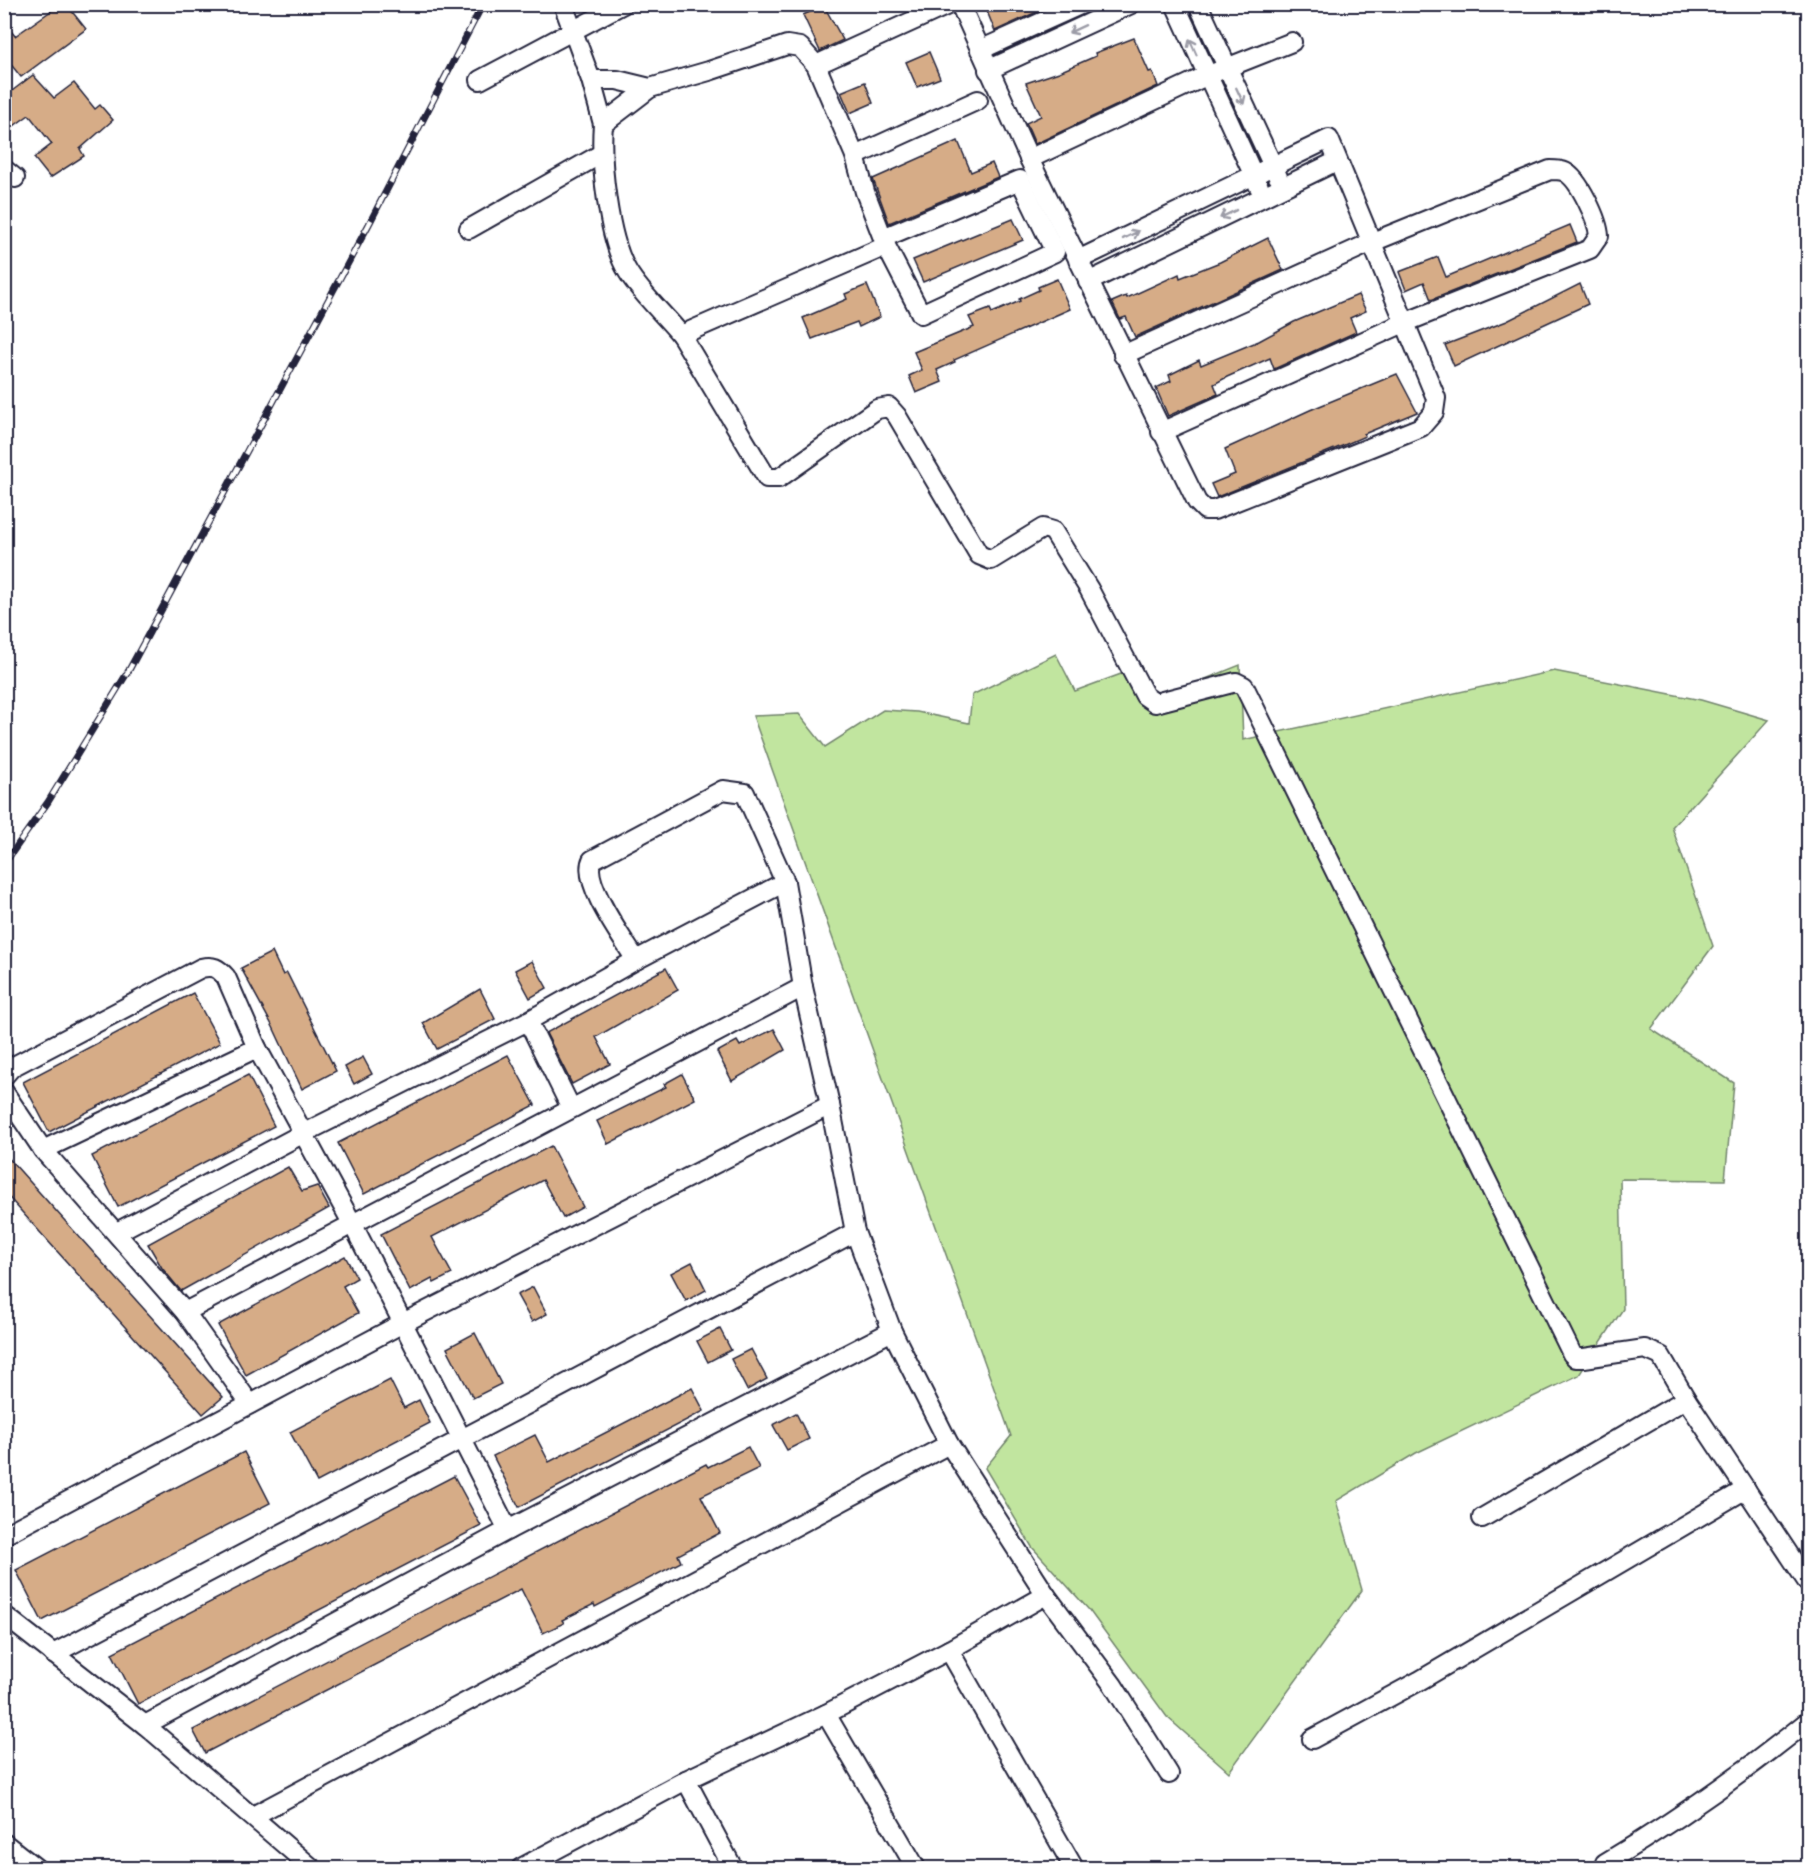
<svg xmlns="http://www.w3.org/2000/svg" width="1813" height="1873" font-family="'Architects Daughter',sans-serif">
<style>
.green{fill:#c1e59f;stroke:#72846d;stroke-width:1.5}
.building{fill:#d6ac87;stroke:#22223b;stroke-width:1.5}
.lines{fill:none;stroke-linecap:round;stroke-linejoin:round}
.minor-casing{stroke:#22223b;stroke-width:22}
.minor{stroke:#fff;stroke-width:18}
.rail-casing{stroke:#22223b;stroke-width:7}
.rail{stroke:#fff;stroke-width:4.5;stroke-dasharray:14;stroke-linecap:butt}
.oneway{stroke:#9c9ca7}
</style>
<rect width="100%" height="100%" fill="#fff"/>
<filter id="ink" filterUnits="userSpaceOnUse"><feTurbulence type="fractalNoise" baseFrequency=".0167" numOctaves="2"/><feDisplacementMap in="SourceGraphic" scale="12" xChannelSelector="R" yChannelSelector="G"/><feConvolveMatrix kernelMatrix="1 2 1 2 8 2 1 2 1" color-interpolation-filters="sRGB"/></filter>
<g filter="url(#ink)">
<path class="green" d="M1056,654l19,37 57,-21 24,29 84,-34 3,75 311,-69 147,29 68,20 -97,107 41,119 -62,83 83,54 -9,97 -105,-1 3,130 -44,66 -163,78 -80,48 26,89 -133,182 -62,-55 -78,-107 -57,-63 -47,-79 26,-32 -258,-720 46,-2 26,33 58,-37 34,2 52,11 3,-28z"/>
<g class="building">
<path d="M61,4h5l20,25 -65,48 -17,-21v-34l11,14z"/>
<path d="M984,4h70l-59,27z"/>
<path d="M824,6l19,34 -23,11 -17,-36z"/>
<path d="M1134,38l15,34 3,-1 6,15 -123,58 -9,-21 15,-7 -15,-33 33,-11 37,-16 -1,-3z"/>
<path d="M929,52l11,26 -23,9 -11,-25z"/>
<path d="M33,75l21,23 20,-15 21,26 5,-4 13,15 -33,29 4,7 -34,22 -16,-20 18,-14 -23,-29 -25,18v-36z"/>
<path d="M865,82l8,21 -23,10 -9,-21z"/>
<path d="M958,141l13,31 21,-9 6,14 -109,46 -16,-44z"/>
<path d="M1013,219l10,21 -100,42 -10,-22z"/>
<path d="M1570,225l7,17 -146,58 -7,-18 -18,8 -7,-18 39,-15 8,20z"/>
<path d="M1268,238l15,32 -148,67 -9,-20 -6,2 -8,-17 14,-6 1,2 52,-24 1,4 40,-16z"/>
<path d="M1057,279l13,30 -116,51 1,2 -18,8 5,12 -26,11 -7,-17 13,-6 -8,-18 60,-25 -5,-10 21,-8 2,4 28,-12 -1,-2 20,-9 -1,-3z"/>
<path d="M1580,284l8,20 -134,62 -9,-21 62,-24z"/>
<path d="M867,285l13,32 -21,10 -2,-5 -45,17 -9,-21 44,-19 -2,-5z"/>
<path d="M1358,295l8,16 -16,7 6,14 -82,37 -4,-11 -43,19 -13,7 4,10 -50,22 -12,-28 15,-7 -2,-6 30,-15 2,5 58,-24 35,-19z"/>
<path d="M1397,374l20,38 -53,22 1,2 -23,10 -125,51 -6,-13 24,-10 -10,-25 85,-39z"/>
<path d="M272,952l11,23 4,-2 49,98 -34,18 -29,-62 -32,-59z"/>
<path d="M532,961l15,27 -17,10 -15,-28z"/>
<path d="M666,968l12,22 -82,47 14,27 -38,20 -26,-51z"/>
<path d="M480,989l15,30 -58,30 -14,-26z"/>
<path d="M193,993l27,50 -171,89 -26,-50z"/>
<path d="M774,1029l11,21 -53,31 -15,-29 20,-11 3,5z"/>
<path d="M508,1055l27,50 -171,89 -26,-51z"/>
<path d="M363,1057l9,17 -18,10 -9,-17z"/>
<path d="M682,1074l13,25 -87,45 -11,-23 69,-34 -2,-3z"/>
<path d="M248,1075l26,51 -156,81 -26,-51z"/>
<path d="M551,1146l32,61 -20,11 -20,-38 -111,57 20,37 -18,9 -2,-4 -22,12 -29,-57z"/>
<path d="M4,1153l219,244 -20,17 -199,-222z"/>
<path d="M288,1167l14,24 15,-5 12,22 -148,83 -19,-23 -14,-24z"/>
<path d="M345,1256l12,22 -14,8 15,27 -112,62 -28,-50z"/>
<path d="M692,1262l14,28 -20,11 -15,-28z"/>
<path d="M533,1287l14,27 -15,8 -15,-27z"/>
<path d="M720,1329l11,21 -23,12 -11,-21z"/>
<path d="M475,1333l26,51 -28,14 -26,-50z"/>
<path d="M751,1349l16,30 -20,11 -16,-31z"/>
<path d="M390,1380l14,28 15,-8 11,23 -113,59 -27,-50z"/>
<path d="M692,1388l12,23 -185,96 -26,-51 42,-21 14,27z"/>
<path d="M796,1413l13,26 -22,11 -14,-25z"/>
<path d="M748,1447l11,21 -58,28 19,37 -42,22 3,7 -86,45 -1,-3 -32,16 2,3 -21,10 -22,-44 -316,164 -12,-23 513,-266 2,3z"/>
<path d="M244,1452l26,51 -228,118 -26,-51z"/>
<path d="M454,1476l27,50 -343,178 -26,-51z"/>
</g>
<g class="lines">
<defs>
<g id="minor">
<path d="M563,4l28,76 12,44 47,-36"/>
<path d="M960,4l73,163 164,335 8,8h9l207,-83 13,-15 2,-14 -107,-259 -251,121"/>
<path d="M1175,4l84,183"/>
<path d="M1198,4l80,173"/>
<path d="M980,50l102,-46"/>
<path d="M816,65l134,-61"/>
<path d="M988,70l143,-66"/>
<path d="M480,80l143,-76"/>
<path d="M591,80h26l33,8 59,-17 78,-26 13,2 16,18 39,91 10,36 21,54 35,68 134,-62 -35,-72 -137,58"/>
<path d="M603,124c-3,37 5,116 25,148 14,23 36,42 53,63l205,-89"/>
<path d="M855,156l123,-56"/>
<path d="M1029,159l177,-83 86,-34"/>
<path d="M4,169l11,9"/>
<path d="M469,229l132,-75"/>
<path d="M1088,282l249,-121"/>
<path d="M681,335l86,143h12l98,-69 12,-2 8,9 82,139 12,5 52,-32 10,3 36,58 56,107 10,7 81,-21 8,4 328,668 4,4h8l61,-9 16,7 25,43 122,184"/>
<path d="M1123,355l247,-112 180,-73c5,0 11,0 15,2 14,7 33,48 34,64l-9,13 -186,74 -243,109"/>
<path d="M636,960c-13,-21 -55,-78 -44,-100l131,-70 22,3 40,89 18,105 27,118 25,127 37,99 57,113 97,151 67,90 56,89"/>
<path d="M528,1021l43,87"/>
<path d="M4,1076l8,-9 189,-99c12,-3 17,0 25,9l31,71 96,177 155,305"/>
<path d="M4,1092l39,58 142,162 65,92"/>
<path d="M43,1150l214,-102"/>
<path d="M117,1232l185,-98 226,-113 108,-61 149,-78"/>
<path d="M185,1312l618,-325"/>
<path d="M1482,1518l204,-119"/>
<path d="M4,1535l399,-212 427,-218"/>
<path d="M4,1615l141,110 167,143"/>
<path d="M949,1650l125,218"/>
<path d="M53,1654l802,-422"/>
<path d="M826,1714l90,154"/>
<path d="M145,1725l363,-195 384,-199"/>
<path d="M1312,1739l107,-58 327,-192"/>
<path d="M686,1780l47,88"/>
<path d="M253,1816l696,-372"/>
<path d="M4,1843l32,25"/>
<path d="M1605,1863c74,-44 136,-88 203,-142"/>
<path d="M521,1868l165,-88 140,-66 123,-64 97,-55"/>
</g>
</defs>
<use href="#minor" class="minor-casing"/>
<use href="#minor" class="minor"/>
<defs>
<path id="rail" d="M4,864l44,-62 81,-132 239,-444 115,-222"/>
</defs>
<use href="#rail" class="rail-casing"/>
<use href="#rail" class="rail"/>
</g>
<defs><path id="oneway-shaft" d="M-6 0H5M1.5-3L5.5 0L1.5 3" fill="none" stroke-width="1.6" stroke-linecap="round" stroke-linejoin="round" transform="scale(1.5)"/></defs>
<g class="oneway">
<use href="#oneway-shaft" transform="translate(1077 29) rotate(155)"/>
<use href="#oneway-shaft" transform="translate(1193 47) rotate(-114)"/>
<use href="#oneway-shaft" transform="translate(1240 96) rotate(65)"/>
<use href="#oneway-shaft" transform="translate(1228 214) rotate(154)"/>
<use href="#oneway-shaft" transform="translate(1131 235) rotate(-26)"/>
</g>
</g>
<rect width="1813" height="1873" fill="none" stroke="#fff" stroke-width="24"/>
<rect x="12" y="12" width="1789" height="1849" fill="none" stroke="#22223b" stroke-width="2" filter="url(#ink)"/>
</svg>
